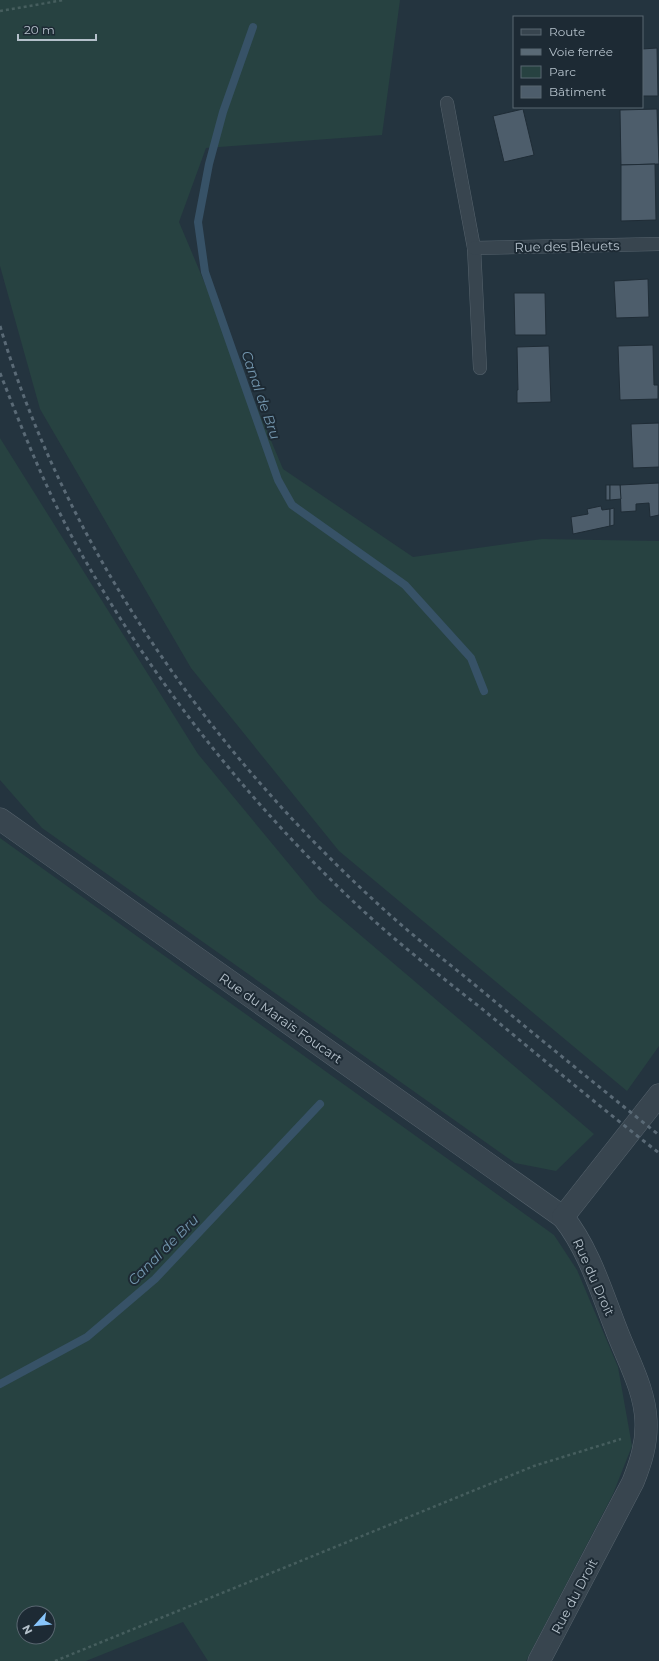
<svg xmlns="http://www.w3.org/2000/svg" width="659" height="1661" font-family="Montserrat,sans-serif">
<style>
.green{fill:#274241;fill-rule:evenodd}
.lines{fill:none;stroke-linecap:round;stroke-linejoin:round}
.stream{stroke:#375267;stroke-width:8}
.building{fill:#4d5d6b;stroke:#1f2c36}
.service-casing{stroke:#56636d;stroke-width:14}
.minor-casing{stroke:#56636d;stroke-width:23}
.tertiary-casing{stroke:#56636d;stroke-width:23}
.path{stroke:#465e5e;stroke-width:2.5;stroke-dasharray:3 3;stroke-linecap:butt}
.service{stroke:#38454f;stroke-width:13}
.minor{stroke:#38454f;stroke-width:22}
.tertiary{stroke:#38454f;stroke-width:22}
.rail{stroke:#5a6a76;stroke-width:3;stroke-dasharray:4 4;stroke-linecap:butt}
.labels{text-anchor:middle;stroke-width:4;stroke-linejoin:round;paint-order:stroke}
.street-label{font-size:13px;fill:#b4c0ca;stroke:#1d2a34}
.water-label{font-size:14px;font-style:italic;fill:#7396ae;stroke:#1d2a34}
</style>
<rect width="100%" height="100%" fill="#24343f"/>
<g class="green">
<path d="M0,0h400l-18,135 -176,13 -27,74 104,247 130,88 129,-18 117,2v505l-32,45 -288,-240 -148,-183 -151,-259 -40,-143z"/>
<path d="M0,438l198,316 120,145 276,235 -38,37 -41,-8 -473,-335 -42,-48z"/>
<path d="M0,838l554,397 23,35 41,97 14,79 -19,48 -87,167h-318l-25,-39 -97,39h-86zM24,1613h24v24h-24z"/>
</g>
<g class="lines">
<g class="stream">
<path d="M253,27l-30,85 -14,52 -11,58 7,50 73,208 14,25 113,80 66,73 13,33"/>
<path d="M0,1384l87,-47 68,-58 165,-175"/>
</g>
</g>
<g class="building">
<path d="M657,48l1,48h-16v-47z"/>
<path d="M523,109l11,46 -30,7 -11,-46z"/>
<path d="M657,109l2,55 -38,1 -1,-55z"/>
<path d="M655,164l1,56 -35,1v-56z"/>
<path d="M648,279l1,38 -33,1 -2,-37z"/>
<path d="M514,293h31l1,42h-31z"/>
<path d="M653,345l1,40h4v14l-38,1 -2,-54z"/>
<path d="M549,346l2,56 -34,1v-13h1l-1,-43z"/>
<path d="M659,423v44l-26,1 -2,-44z"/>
<path d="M659,483v32l-9,2 -1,-14 -13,1v7l-15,1 -1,-27z"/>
<rect x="606" y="485" width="4" height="15"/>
<path d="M610,485h10l1,14 -11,1z"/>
<path d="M601,506l1,4 8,-1v17l-37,8 -2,-17 17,-3 -1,-5z"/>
<path d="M614,508v17l-4,1v-17z"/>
</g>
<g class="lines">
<defs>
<g id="service">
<path d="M447,103l27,145 6,120"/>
<path d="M474,248l185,-4"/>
</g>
<path id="minor" d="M0,819l563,398"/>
<path id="tertiary" d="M539,1661l94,-179c8,-20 14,-39 13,-61 -1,-30 -17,-59 -28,-87 -16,-40 -28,-83 -55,-117l96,-122"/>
</defs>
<use href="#service" class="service-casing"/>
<use href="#minor" class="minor-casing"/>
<use href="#tertiary" class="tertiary-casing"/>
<g class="path">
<path d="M0,11l64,-11"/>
<path d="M55,1661l479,-195 87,-27"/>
</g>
<use href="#service" class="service"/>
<use href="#minor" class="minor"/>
<use href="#tertiary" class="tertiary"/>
<g class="rail">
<path d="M0,326c68,227 215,432 390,589 29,26 61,50 91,75 59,49 118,97 178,145"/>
<path d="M0,373c26,66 52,132 89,194 72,124 163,239 268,338 39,37 82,70 124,103 59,49 118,98 178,145"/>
</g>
</g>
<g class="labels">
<g class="street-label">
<text transform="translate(567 246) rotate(-1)" y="5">Rue des Bleuets</text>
<text transform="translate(281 1018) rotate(35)" y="5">Rue du Marais Foucart</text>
<text transform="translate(594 1277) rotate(66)" y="5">Rue du Droit</text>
<text transform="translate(574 1596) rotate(-62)" y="5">Rue du Droit</text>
</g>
<g class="water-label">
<text transform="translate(261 395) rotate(71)" y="5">Canal de Bru</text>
<text transform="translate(163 1250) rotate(-45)" y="5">Canal de Bru</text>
</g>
</g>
<rect x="513" y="16" width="130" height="92" fill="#1d2a34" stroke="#596670"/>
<rect x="521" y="29" width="20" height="6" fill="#38454f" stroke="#596670"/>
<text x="549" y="36" font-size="12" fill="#b4c0ca">Route</text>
<rect x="521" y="49" width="20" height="6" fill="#5a6a76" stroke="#596670"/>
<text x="549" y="56" font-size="12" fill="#b4c0ca">Voie ferrée</text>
<rect x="521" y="66" width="20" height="12" fill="#274241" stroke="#596670"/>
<text x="549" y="76" font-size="12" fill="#b4c0ca">Parc</text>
<rect x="521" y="86" width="20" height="12" fill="#4d5d6b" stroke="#596670"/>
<text x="549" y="96" font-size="12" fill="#b4c0ca">Bâtiment</text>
<g transform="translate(36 1625) rotate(243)"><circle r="19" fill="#1d2a34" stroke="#596670"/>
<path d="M0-3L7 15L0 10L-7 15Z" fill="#88c5fb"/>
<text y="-6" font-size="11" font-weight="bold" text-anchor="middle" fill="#b4c0ca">N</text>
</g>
<path d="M18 34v6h78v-6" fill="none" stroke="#b4c0ca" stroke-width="2"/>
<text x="24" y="34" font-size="12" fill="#b4c0ca" stroke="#1d2a34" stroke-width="3" paint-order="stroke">20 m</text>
</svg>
